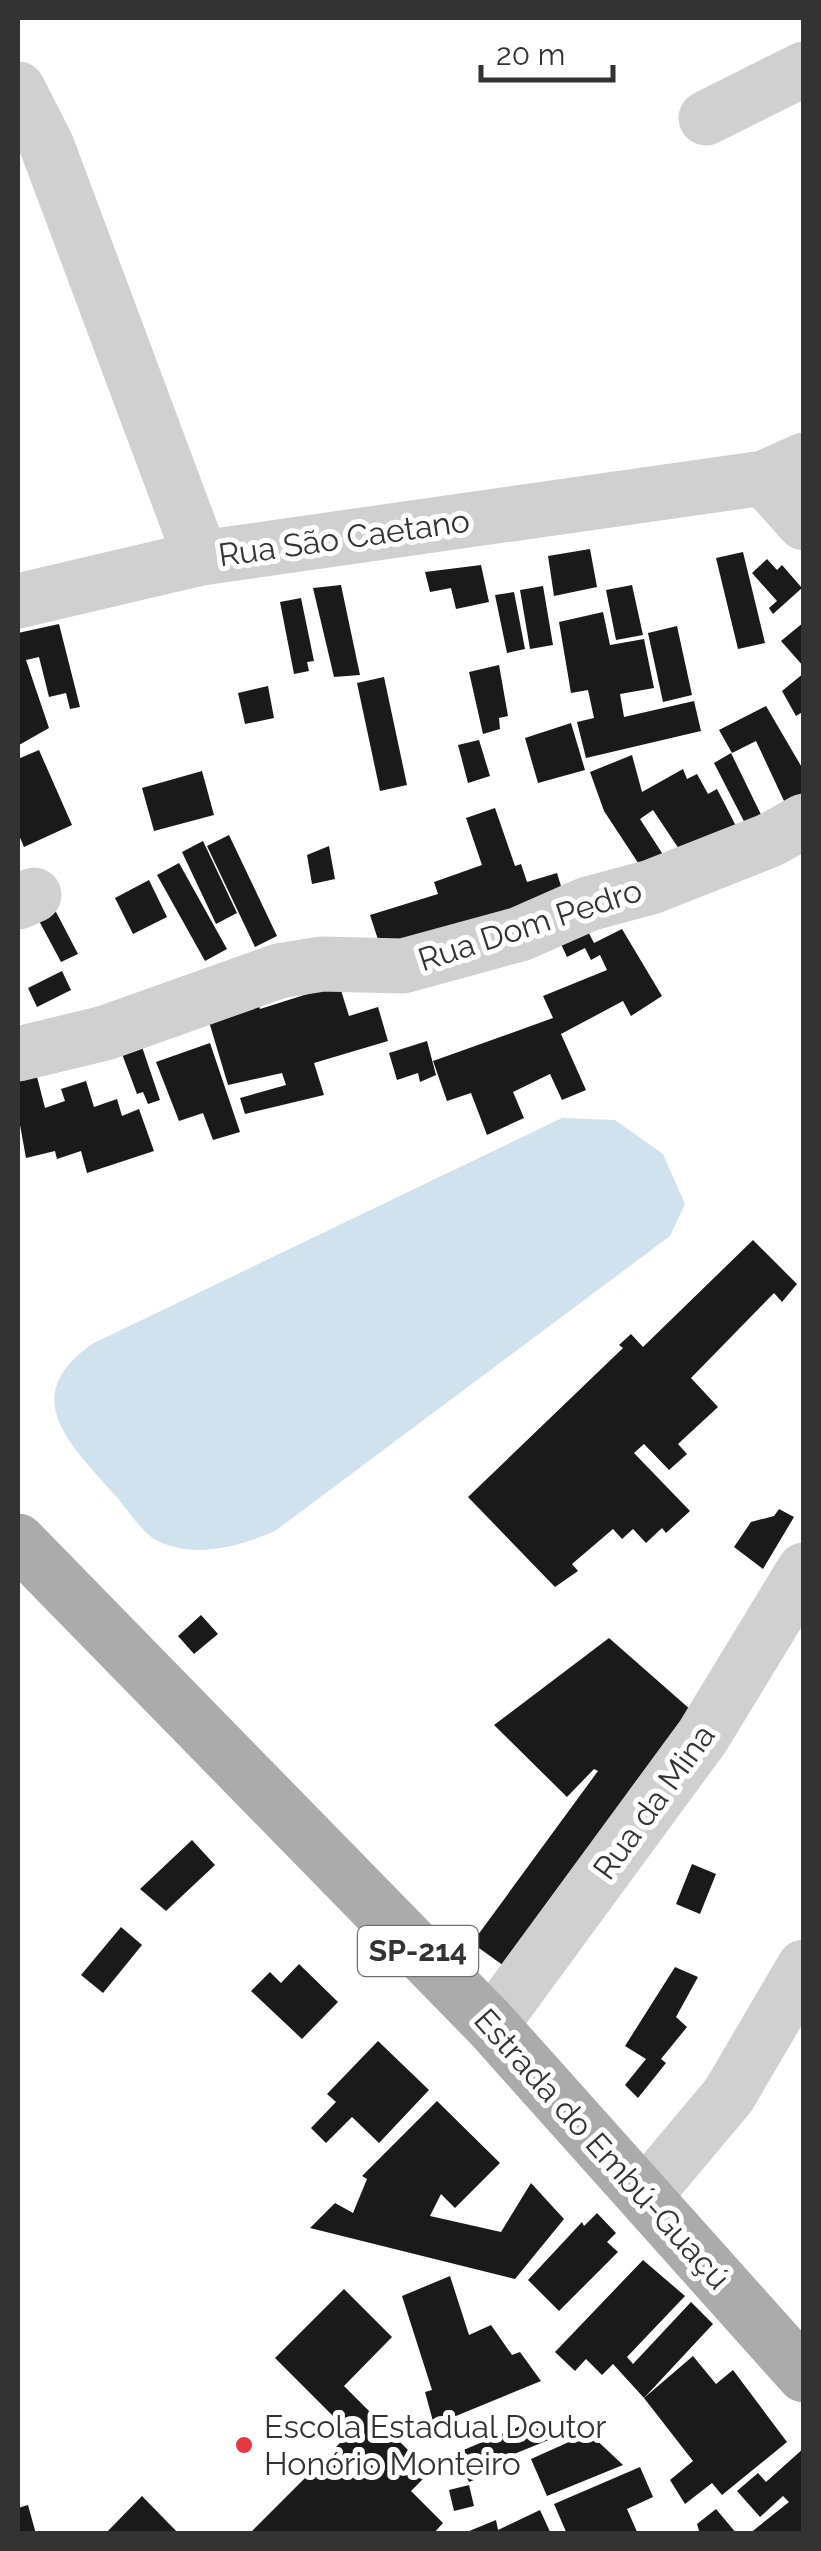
<svg xmlns="http://www.w3.org/2000/svg" width="821" height="2551" font-family="Raleway,sans-serif">
<style>
.water{fill:#cfe2ee}
.building{fill:#1a1a1a}
.lines{fill:none;stroke-linecap:round;stroke-linejoin:round}
.minor{stroke:#d0d0d0;stroke-width:55}
.major{stroke:#ababab;stroke-width:55}
.poi-dot{fill:#e63946;stroke:#fff;stroke-width:4}
.labels{text-anchor:middle;stroke-width:10;stroke-linejoin:round;paint-order:stroke}
.shield{fill:#fff;stroke:#707070;stroke-width:2.5}
.shield-label{font-size:30px;font-weight:bold;fill:#333}
.street-label{font-size:32px;fill:#333;stroke:#fff}
.poi-label{font-size:32px;fill:#333;stroke:#fff;text-anchor:start}
</style>
<rect width="100%" height="100%" fill="#fff"/>
<path class="water" d="M562,1118l53,2 48,34 22,50 -15,32 -395,295c-35,15 -81,29 -119,9 -15,-8 -30,-33 -42,-46 -44,-50 -97,-97 -22,-150z"/>
<g class="building">
<path d="M590,549l7,38 -43,9 -6,-40z"/>
<path d="M743,552l22,91 -27,6 -22,-91z"/>
<path d="M767,559l10,11 5,-5 20,23 -29,26 -4,-6 8,-7 -25,-28z"/>
<path d="M481,565l8,37 -33,7 -5,-21 -21,4 -5,-20z"/>
<path d="M341,585l19,90 -26,2 -21,-89z"/>
<path d="M632,585l11,50 -27,5 -10,-50z"/>
<path d="M543,586l10,59 -23,4 -10,-59z"/>
<path d="M514,592l11,57 -18,4 -12,-58z"/>
<path d="M301,598l13,63 -7,1 2,9 -15,3 -14,-72z"/>
<path d="M603,612l7,33 34,-6 10,49 -34,6 4,23 70,-16 7,30 -115,27 -9,-36 17,-4 -6,-28 -17,3 -12,-71z"/>
<path d="M804,622v45l-23,-26z"/>
<path d="M59,624l21,83 -10,2 -4,-16 -17,4 -10,-40 -13,3 23,68 -30,17 -1,-112z"/>
<path d="M677,626l15,69 -29,7 -15,-69z"/>
<path d="M499,665l9,51 -9,2 1,11 -17,5 -14,-62z"/>
<path d="M804,673v38l-8,5 -14,-25z"/>
<path d="M384,677l23,108 -27,6 -23,-108z"/>
<path d="M268,686l6,32 -29,6 -7,-31z"/>
<path d="M766,706l38,65v22l-19,10 -29,-62 -24,12 -13,-23z"/>
<path d="M571,723l14,47 -47,13 -13,-45z"/>
<path d="M479,740l11,36 -22,7 -10,-38z"/>
<path d="M39,750l33,75 -48,22 -6,-14v-74z"/>
<path d="M731,753l36,74 -16,8 -37,-72z"/>
<path d="M632,755l10,37 41,-23 4,10 10,-5 11,20 9,-5 21,41 -49,34 -36,-54 -13,9 33,51 -21,14 -48,-73 -14,-39z"/>
<path d="M202,771l12,44 -60,16 -12,-43z"/>
<path d="M495,808l20,58 6,-2 6,18 30,-9 7,23 -180,62 -14,-43 68,-21 -4,-12 48,-17 -16,-47z"/>
<path d="M229,835l48,101 -22,11 -48,-101z"/>
<path d="M203,841l34,72 -21,11 -34,-72z"/>
<path d="M329,846l6,33 -23,5 -5,-29z"/>
<path d="M179,863l48,86 -22,12 -48,-86z"/>
<path d="M149,880l18,37 -34,17 -18,-36z"/>
<path d="M55,910l23,44 -17,8 -23,-43z"/>
<path d="M580,916l14,27 28,-14 40,67 -31,20 -8,-15 -62,33 25,56 -24,10 -12,-26 -37,18 11,26 -37,17 -16,-42 -24,8 -14,-40 120,-43 -10,-22 64,-26 -7,-15 -9,5 -6,-12 -18,9 -13,-28z"/>
<path d="M62,971l9,19 -34,17 -9,-19z"/>
<path d="M339,984l10,32 29,-9 10,34 -74,22 10,32 -79,19 -5,-16 46,-13 -4,-12 -54,12 -24,-80 50,-15 6,19z"/>
<path d="M139,1038l21,62 -12,4 -5,-12 -6,2 -18,-48z"/>
<path d="M427,1041l9,34 -16,7 -2,-9 -21,7 -8,-27z"/>
<path d="M210,1043l30,89 -27,8 -10,-27 -24,8 -23,-59z"/>
<path d="M36,1073l9,35 20,-7 -4,-12 25,-8 8,26 23,-8 5,17 17,-7 15,42 -67,22 -6,-22 -24,8 -2,-8 -29,7 -8,-44v-37z"/>
<path d="M753,1240l44,44 -15,18 -8,-9 -83,85 27,29 -40,37 9,10 -18,16 -25,-26 -10,9 56,58 -24,22 -4,-5 -16,15 -13,-14 -11,10 -9,-10 -41,35 6,7 -23,16 -87,-90 155,-149 -4,-3 12,-11 12,13z"/>
<path d="M779,1509l15,8 -31,52 -29,-22 17,-25 23,-6z"/>
<path d="M201,1615l17,19 -24,20 -16,-18z"/>
<path d="M609,1638l82,72 -187,256 -32,-23 126,-172 -4,-2 -27,28 -73,-72z"/>
<path d="M192,1840l23,25 -49,46 -26,-22z"/>
<path d="M692,1864l24,10 -16,40 -24,-10z"/>
<path d="M121,1927l21,18 -39,48 -22,-18z"/>
<path d="M299,1964l39,38 -36,37 -51,-48 19,-19 11,11z"/>
<path d="M675,1967l23,10 -22,40 11,10 -26,32 5,4 -28,35 -13,-13 21,-26 -21,-13z"/>
<path d="M378,2041l51,49 -50,53 -27,-26 -26,26 -15,-15 25,-26 -9,-8z"/>
<path d="M437,2101l63,62 -45,45 -14,-14 -11,22 71,16 30,-49 33,36 -49,60 -205,-51 25,-25 18,10 14,-34 -5,-3z"/>
<path d="M597,2213l19,20 -9,9 11,10 -59,59 -31,-31 54,-58 2,4z"/>
<path d="M643,2260l42,36 -58,61 6,7 58,-62 22,22 -69,74 -31,-34 -11,11 -16,-16 -11,12 -20,-19z"/>
<path d="M450,2276l19,59 22,-10 21,30 8,-3 21,29 -107,44 -9,-33 7,-2 -30,-94z"/>
<path d="M344,2289l48,48 -48,49 86,86 -19,19 32,32 -10,11h-184l101,-101 -75,-75z"/>
<path d="M693,2356l23,28 17,-14 54,72 -65,53 -10,-12 -27,21 -15,-24 23,-19 -49,-63z"/>
<path d="M542,2417l9,22 -59,24 3,8 -26,11 -8,-17 -16,7 -3,-13z"/>
<path d="M589,2433l34,32 -76,31 -16,-37z"/>
<path d="M804,2448v86h-55l40,-32 -6,-6 -23,21 -23,-26 21,-18 8,9z"/>
<path d="M640,2467l13,30 -26,12 11,25h-71l-13,-30z"/>
<path d="M469,2485l5,21 -20,5 -5,-21z"/>
<path d="M142,2496l37,38h-74z"/>
<path d="M28,2505l8,29h-18v-26z"/>
<path d="M716,2509l21,25h-37l-3,-10z"/>
<path d="M540,2510l11,24h-89l34,-14 2,10z"/>
</g>
<g class="lines">
<g class="minor">
<path d="M18,89l29,57 154,412 563,-80 40,-18"/>
<path d="M706,118l98,-49"/>
<path d="M764,478l40,45"/>
<path d="M18,601l183,-43"/>
<path d="M18,902l16,-7"/>
<path d="M18,1054l87,-21 174,-62 43,-7 81,2 117,-32 68,-30 63,-17 119,-47 34,-19"/>
<path d="M491,2025l212,-289 101,-166"/>
<path d="M646,2194l83,-99 75,-128"/>
</g>
<path class="major" d="M18,1541l473,484 313,350"/>
</g>
<circle class="poi-dot" cx="244" cy="2445" r="10"/>
<g class="labels">
<rect class="shield" x="358" y="1926" width="120" height="50" rx="8"/>
<g class="shield-label">
<text x="418" y="1961">SP-214</text>
</g>
<g class="street-label">
<text transform="translate(344 538) rotate(-8)" y="11">Rua São Caetano</text>
<text transform="translate(530 925) rotate(-18)" y="11">Rua Dom Pedro</text>
<text transform="translate(654 1802) rotate(-54)" y="11">Rua da Mina</text>
<text transform="translate(602 2149) rotate(48)" y="11">Estrada do Embú-Guaçú</text>
</g>
<g class="poi-label">
<text x="264" y="2438">Escola Estadual Doutor<tspan x="264" dy="37">Honório Monteiro</tspan></text>
</g>
</g>
<rect width="821" height="2551" fill="none" stroke="#333333" stroke-width="40"/>
<path d="M481 65v15h132v-15" fill="none" stroke="#333333" stroke-width="5"/>
<text x="496" y="65" font-size="30" fill="#333333" stroke="#ffffff" stroke-width="8" paint-order="stroke">20 m</text>
</svg>
